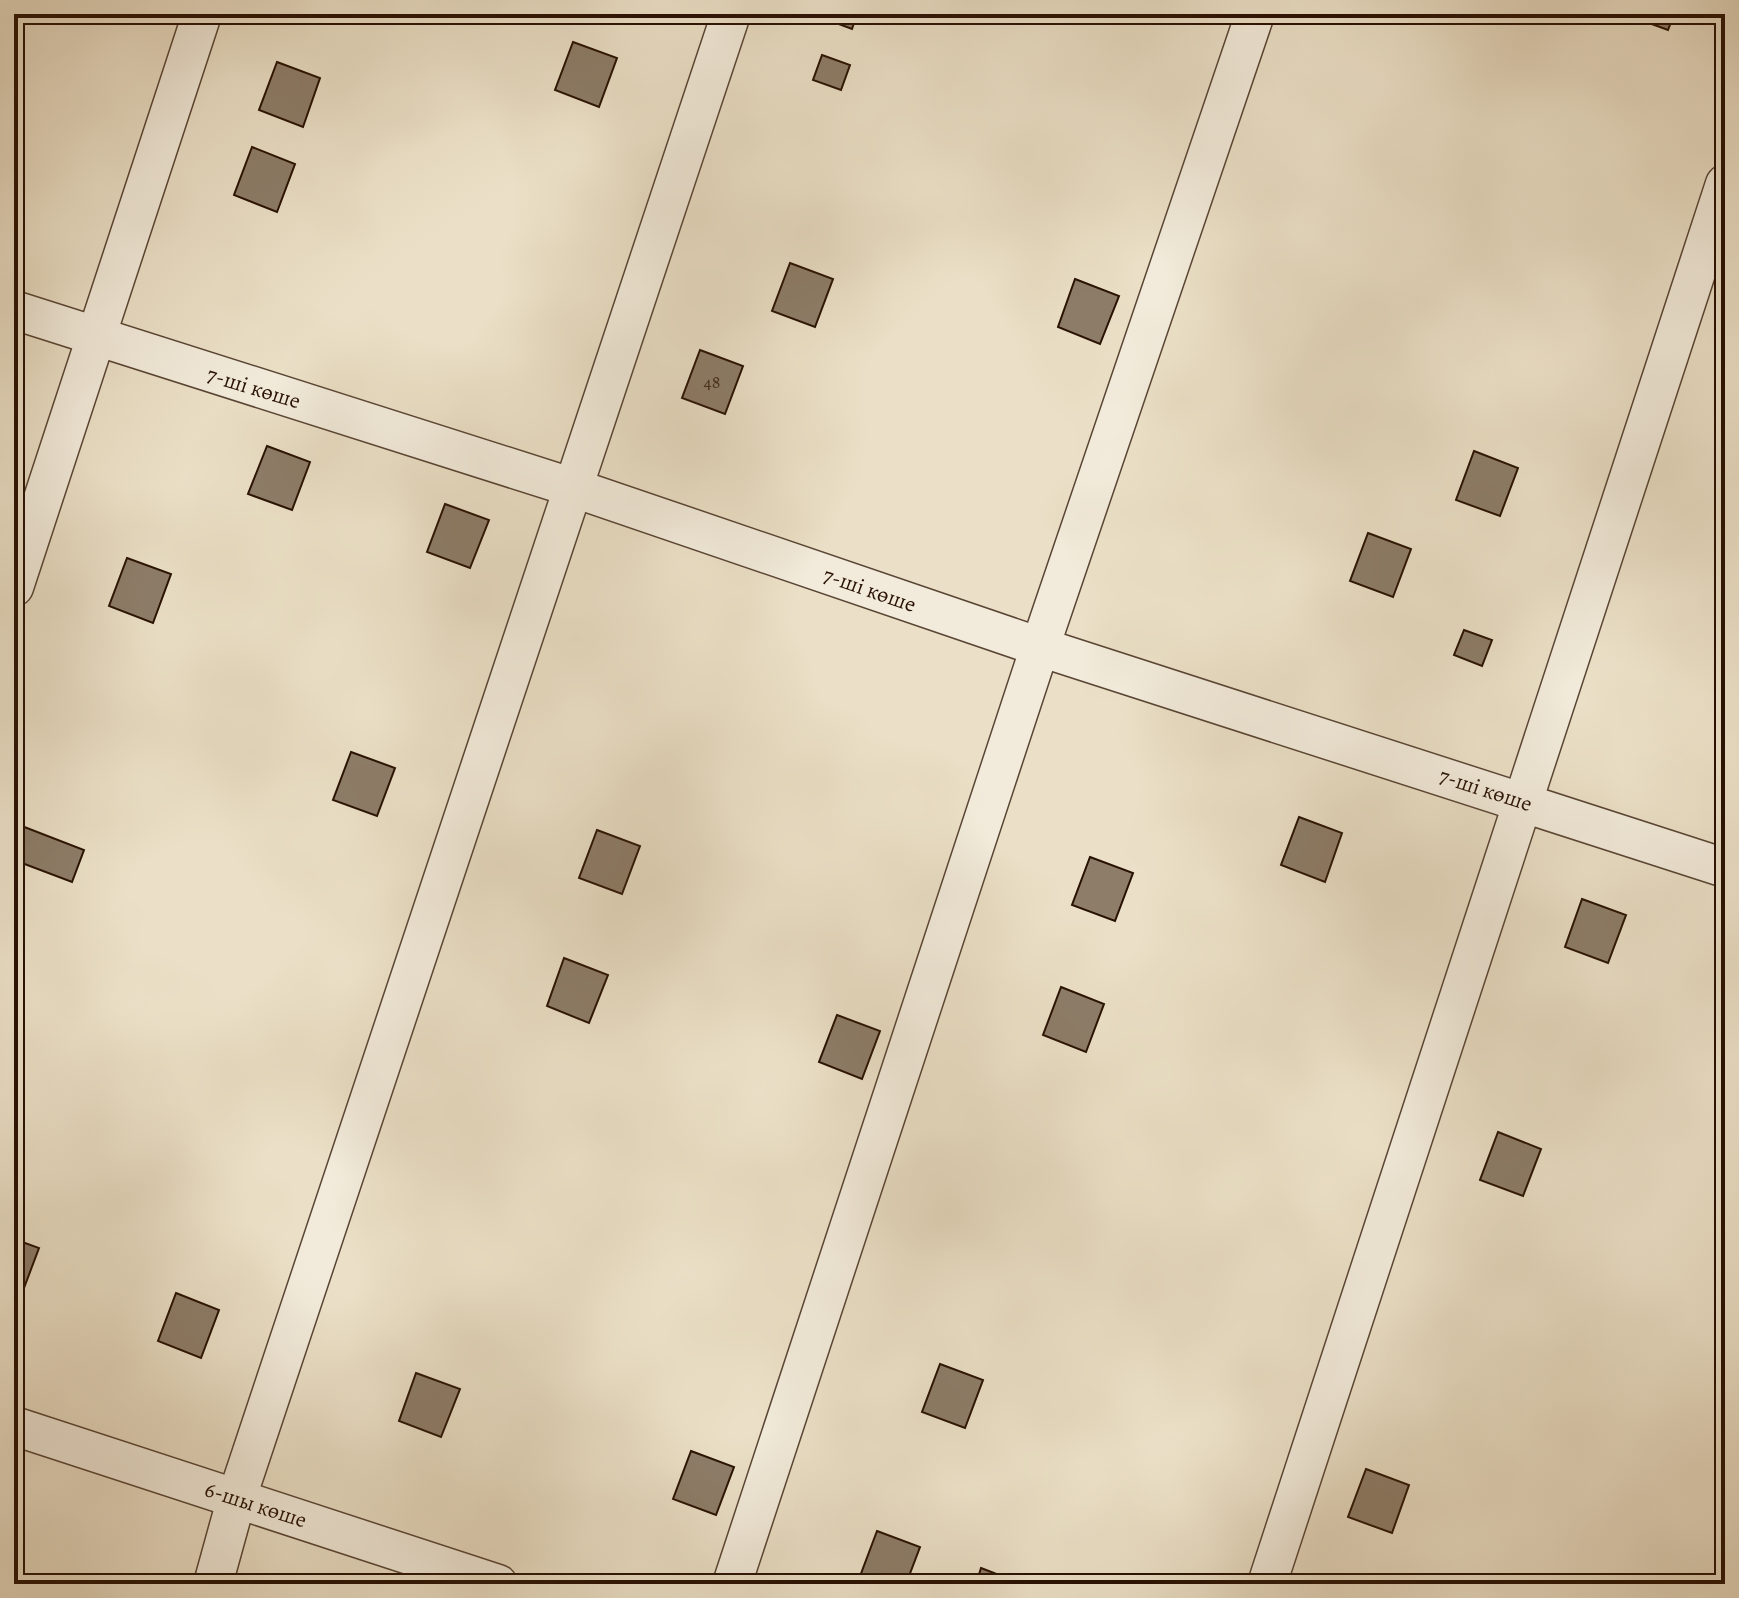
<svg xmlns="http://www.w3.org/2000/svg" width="1739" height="1598" font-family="Alegreya,serif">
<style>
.building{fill:#8d7d69;stroke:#281103;stroke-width:2}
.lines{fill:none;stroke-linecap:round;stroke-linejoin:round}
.minor-casing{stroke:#594534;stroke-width:41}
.minor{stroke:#f2ebdb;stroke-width:38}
.labels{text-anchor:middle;stroke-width:6;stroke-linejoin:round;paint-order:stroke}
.number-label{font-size:18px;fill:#412c1c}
.street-label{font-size:22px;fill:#281103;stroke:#f2ebdb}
</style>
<rect width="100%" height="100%" fill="#ebe0c7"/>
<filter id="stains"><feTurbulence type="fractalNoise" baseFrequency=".0025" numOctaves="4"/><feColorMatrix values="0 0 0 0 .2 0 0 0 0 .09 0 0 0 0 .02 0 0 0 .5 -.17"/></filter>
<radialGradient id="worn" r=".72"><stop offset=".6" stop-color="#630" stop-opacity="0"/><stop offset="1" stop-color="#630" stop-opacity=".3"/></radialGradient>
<g class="building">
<path d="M812,14h45l-5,15z"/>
<path d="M1624,14h50l-6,16z"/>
<path d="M573,42l44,16 -18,49 -44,-17z"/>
<path d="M822,55l28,10 -9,25 -28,-10z"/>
<path d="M277,62l43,16 -17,49 -44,-17z"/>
<path d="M252,147l43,17 -18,48 -43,-17z"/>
<path d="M790,263l43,16 -18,48 -43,-16z"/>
<path d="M1075,279l44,17 -19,48 -42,-17z"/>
<path d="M700,350l43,16 -18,48 -43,-16z"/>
<path d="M267,446l43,16 -18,48 -44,-16z"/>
<path d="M1474,451l44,17 -18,48 -44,-16z"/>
<path d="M445,504l44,16 -19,48 -43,-16z"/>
<path d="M1368,533l43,16 -18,48 -43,-16z"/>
<path d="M127,558l44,16 -18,49 -44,-17z"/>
<path d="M1464,630l28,10 -10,26 -28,-11z"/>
<path d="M351,752l44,16 -18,48 -44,-16z"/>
<path d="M1299,817l43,16 -17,49 -44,-17z"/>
<path d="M14,823l70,27 -12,32 -58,-22z"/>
<path d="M597,830l43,16 -18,48 -43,-16z"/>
<path d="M1090,857l43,16 -18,48 -43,-16z"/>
<path d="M1582,899l44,16 -18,48 -43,-16z"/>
<path d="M564,958l44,17 -19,48 -42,-17z"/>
<path d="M1061,987l43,17 -18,48 -43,-17z"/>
<path d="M837,1015l43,16 -18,48 -43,-17z"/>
<path d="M1498,1132l43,17 -18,47 -43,-16z"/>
<path d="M14,1239l25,9 -18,48 -7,-3z"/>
<path d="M176,1293l43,17 -18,48 -43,-17z"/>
<path d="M940,1364l43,16 -18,48 -43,-16z"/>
<path d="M416,1373l44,16 -19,48 -42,-16z"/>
<path d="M691,1451l43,16 -18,48 -43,-16z"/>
<path d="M1366,1469l43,16 -17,48 -44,-16z"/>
<path d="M877,1531l43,16 -14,37h-33l-14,-5z"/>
<path d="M981,1568l41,16h-46z"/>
</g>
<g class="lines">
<defs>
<g id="minor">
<path d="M14,310l560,178 466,159 685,221"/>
<path d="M14,587l188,-573"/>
<path d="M14,1426l484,158"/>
<path d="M213,1584l24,-87 494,-1483"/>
<path d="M732,1584l308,-937 215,-633"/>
<path d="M1267,1584l458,-1400"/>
</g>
</defs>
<use href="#minor" class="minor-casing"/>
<use href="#minor" class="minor"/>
</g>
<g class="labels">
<g class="number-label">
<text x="712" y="388">48</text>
</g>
<g class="street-label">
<text transform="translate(254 387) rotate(17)" y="8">7-ші көше</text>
<text transform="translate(870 589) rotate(19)" y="8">7-ші көше</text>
<text transform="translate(1486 789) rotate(18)" y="8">7-ші көше</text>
<text transform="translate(256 1504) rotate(18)" y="8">6-шы көше</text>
</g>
</g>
<rect width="1739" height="1598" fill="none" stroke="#ebe0c7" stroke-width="48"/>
<rect x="16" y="16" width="1707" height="1566" fill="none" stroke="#281103" stroke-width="4"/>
<rect x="24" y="24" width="1691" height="1550" fill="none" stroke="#281103" stroke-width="2"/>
<rect width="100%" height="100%" filter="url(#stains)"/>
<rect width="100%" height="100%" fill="url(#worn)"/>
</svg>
